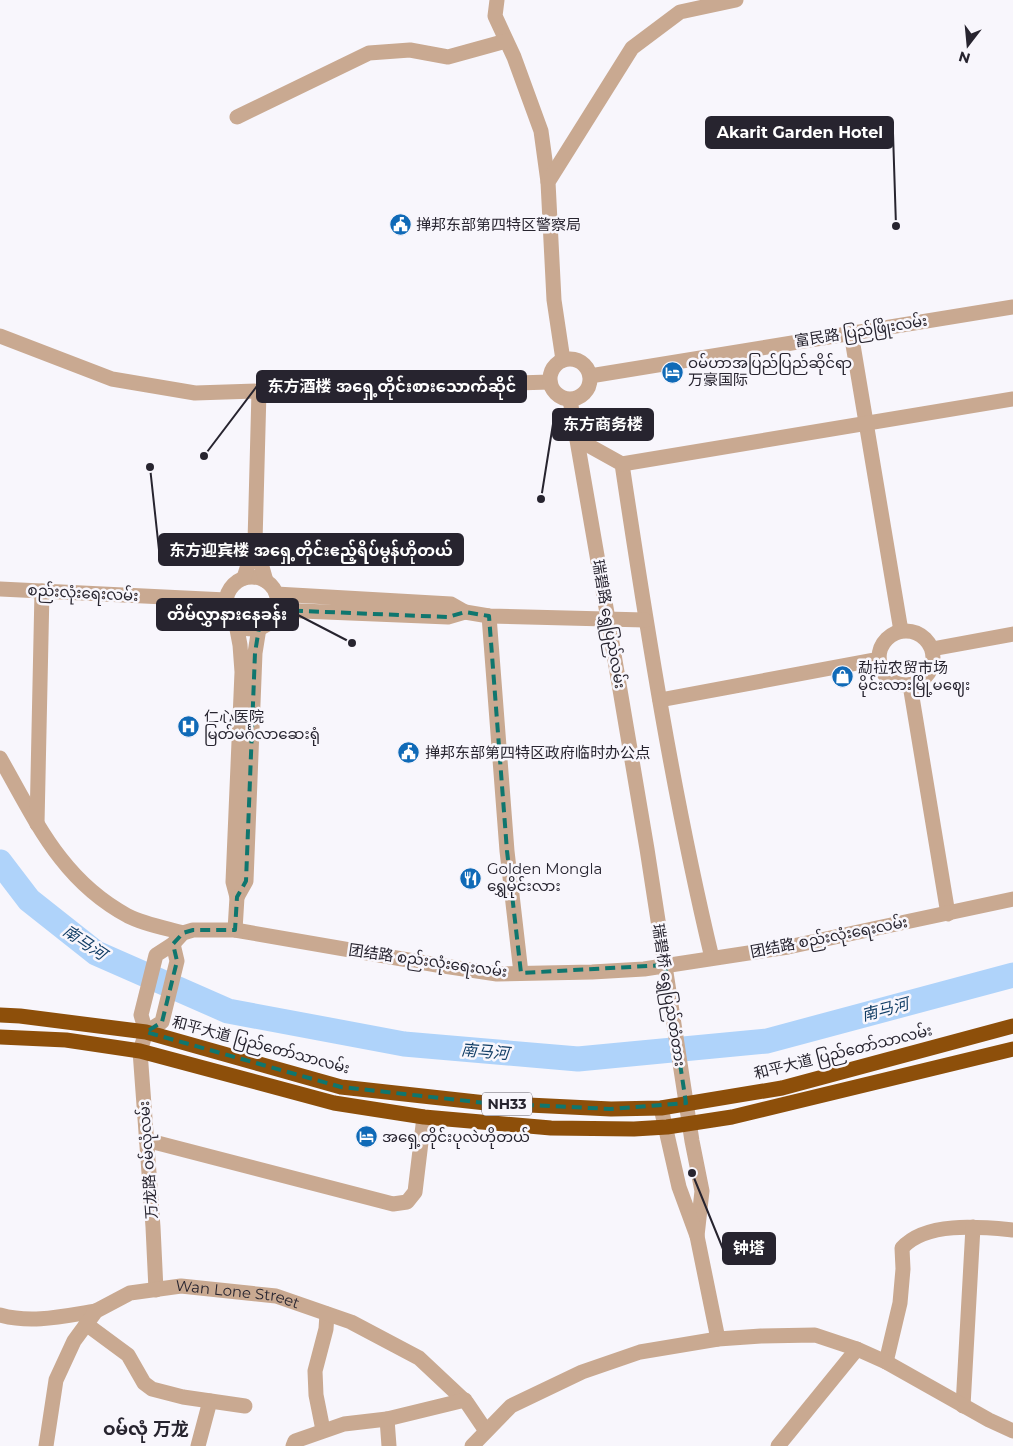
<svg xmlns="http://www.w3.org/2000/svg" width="1013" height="1446" font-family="Montserrat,'Noto Sans SC','Noto Sans Myanmar',sans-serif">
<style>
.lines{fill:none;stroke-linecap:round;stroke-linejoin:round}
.river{stroke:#afd3fa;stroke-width:25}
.minor{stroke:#c9a991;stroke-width:15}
.highway{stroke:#8d4f0a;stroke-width:15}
.marked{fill:none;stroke:#0f766e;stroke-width:4;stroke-dasharray:10 6;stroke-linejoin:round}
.labels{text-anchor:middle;stroke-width:5;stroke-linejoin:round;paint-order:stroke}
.shield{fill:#f8f6fc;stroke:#66636c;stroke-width:1}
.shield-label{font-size:14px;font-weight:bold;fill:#27242f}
.poi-label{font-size:15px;fill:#27242f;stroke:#f8f6fc;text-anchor:start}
.street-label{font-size:15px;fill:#27242f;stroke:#f8f6fc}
.water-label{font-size:16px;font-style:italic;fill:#123e66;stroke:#f8f6fc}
.quarter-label{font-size:18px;font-weight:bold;fill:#27242f;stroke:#f8f6fc}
.leader{fill:none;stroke:#27242f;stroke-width:2}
.callout-dot{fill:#27242f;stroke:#f8f6fc;stroke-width:2}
.callout{fill:#27242f;stroke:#27242f;stroke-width:2}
.callout-label{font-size:16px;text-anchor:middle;font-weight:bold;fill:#fff}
</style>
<rect width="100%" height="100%" fill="#f8f6fc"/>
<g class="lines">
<path class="river" d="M0,862l29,38 67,53 132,58 176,33 174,15 189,-18 246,-66"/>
<g class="minor">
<path d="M497,0l-2,16 19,41 27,74 7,51"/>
<path d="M237,117l132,-64 41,-3 38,7 58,-16"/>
<path d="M851,333l50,298"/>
<path d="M0,336l112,43 83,14 355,-11"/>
<circle cx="570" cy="379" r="20"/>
<path d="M563,360l-9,-60 -6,-118 84,-134 48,-36 56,-12"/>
<path d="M590,376l423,-69"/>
<path d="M570,400l38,219 39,230 45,292 10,50 -5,45"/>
<path d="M577,439l45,25c25,166 51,331 90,494"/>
<path d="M622,464l391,-65"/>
<path d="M255,542l4,-151"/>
<circle cx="252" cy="603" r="26"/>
<path d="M244,578l11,-36 11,39"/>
<path d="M0,589l226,11"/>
<path d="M276,594l175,10 14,8 -17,5 -171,-7"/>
<path d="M465,612l24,4 156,4"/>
<path d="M489,616l18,235 14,122"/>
<path d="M236,624l4,21 2,27 -9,210 4,15 9,-16 9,-228 4,-25"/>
<circle cx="906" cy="658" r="27"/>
<path d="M932,649l81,-15"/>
<path d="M910,685l38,229"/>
<path d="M660,700l219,-41"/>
<path d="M0,758c36,63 61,122 128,158 16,8 37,12 55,17"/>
<path d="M37,824l5,-233"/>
<path d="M235,930l2,-33"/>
<path d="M146,1032l16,-10 15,-61 -4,-17"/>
<path d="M661,1108l18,79 18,49 21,103"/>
<path d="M146,1140l247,64 14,-2 8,-10 9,-75"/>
<path d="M156,1290l-3,-63 -13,-176 6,-19 -5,-17 15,-60 17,-11 10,-11 10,-3h42l202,35 60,9 95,-2 52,-3 144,-22 225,-48"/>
<path d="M0,1315c32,9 64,1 96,-4"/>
<path d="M86,1324l42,31 16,28 8,6 31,8 62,9"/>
<path d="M886,1362l14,-59 3,-34 -1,-21c24,-27 79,-21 111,-18"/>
<path d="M963,1406l10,-179"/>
<path d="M387,1419l2,27"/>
<path d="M323,1430l-7,-35 -1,-24 11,-42 1,-15"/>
<path id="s1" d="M46,1446l10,-66 18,-39 22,-30 34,-18 51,-7 95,10 75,26 68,36 48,45 19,28"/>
<path d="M198,1446l12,-45"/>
<path d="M293,1446l2,-5 49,-17 43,-5 78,-19"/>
<path d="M472,1446l39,-40 71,-34 58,-20 78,-13 43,-3 54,-1 42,14 29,13 103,58 24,11"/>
<path d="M778,1446l79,-97"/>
</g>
<g class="highway">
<path d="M0,1015l20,1 126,16 195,55 145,16 125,6 50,-1 121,-20 231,-62"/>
<path d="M0,1037l66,3 74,11 194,52 90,14 127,11 83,1 33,-2 65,-10 281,-68"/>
</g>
</g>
<path class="marked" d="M277,610l171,7 17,-5 24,4 18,235 14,122 144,-8 21,138 -75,6 -125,-6 -145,-16 -195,-55 16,-10 15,-61 -4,-17 10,-11 10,-3h42l2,-33 9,-16 9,-228 4,-25z"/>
<defs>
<symbol id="civic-disc" viewBox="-11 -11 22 22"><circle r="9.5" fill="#106ab7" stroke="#f8f6fc"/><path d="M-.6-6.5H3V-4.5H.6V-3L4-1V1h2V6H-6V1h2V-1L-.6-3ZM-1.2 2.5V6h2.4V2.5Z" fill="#fff"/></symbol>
<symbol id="hotel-disc" viewBox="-11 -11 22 22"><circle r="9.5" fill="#106ab7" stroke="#f8f6fc"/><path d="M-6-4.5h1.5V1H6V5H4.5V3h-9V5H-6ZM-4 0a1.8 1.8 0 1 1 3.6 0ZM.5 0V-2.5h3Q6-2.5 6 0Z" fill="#fff"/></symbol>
<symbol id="shop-disc" viewBox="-11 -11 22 22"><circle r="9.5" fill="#106ab7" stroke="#f8f6fc"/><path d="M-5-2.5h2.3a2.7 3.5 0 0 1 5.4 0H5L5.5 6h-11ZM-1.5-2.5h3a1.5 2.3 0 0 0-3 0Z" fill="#fff"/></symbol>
<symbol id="hospital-disc" viewBox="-11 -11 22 22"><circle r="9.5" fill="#106ab7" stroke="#f8f6fc"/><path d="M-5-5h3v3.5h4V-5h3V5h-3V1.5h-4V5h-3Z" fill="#fff"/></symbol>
<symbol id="restaurant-disc" viewBox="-11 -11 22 22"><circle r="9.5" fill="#106ab7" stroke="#f8f6fc"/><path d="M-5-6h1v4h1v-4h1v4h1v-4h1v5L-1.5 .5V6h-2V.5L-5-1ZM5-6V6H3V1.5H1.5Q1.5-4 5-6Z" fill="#fff"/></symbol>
</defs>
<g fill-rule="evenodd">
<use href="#civic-disc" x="388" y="212" width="25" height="25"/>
<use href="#hotel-disc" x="660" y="360" width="25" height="25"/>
<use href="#shop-disc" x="830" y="664" width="25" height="25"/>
<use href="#hospital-disc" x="176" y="714" width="25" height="25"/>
<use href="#civic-disc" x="396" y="740" width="25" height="25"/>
<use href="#restaurant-disc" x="458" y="866" width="25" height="25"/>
<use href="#hotel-disc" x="354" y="1124" width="25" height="25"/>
</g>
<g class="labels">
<rect class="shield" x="482" y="1092.5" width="50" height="23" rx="4"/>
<g class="shield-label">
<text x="507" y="1109">NH33</text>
</g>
<g class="poi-label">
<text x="416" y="230">掸邦东部第四特区警察局</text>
<text x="688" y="368">ဝမ်ဟာအပြည်ပြည်ဆိုင်ရာ<tspan x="688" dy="17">万豪国际</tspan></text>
<text x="858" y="673">勐拉农贸市场<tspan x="858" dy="17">မိုင်းလားမြို့မဈေး</tspan></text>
<text x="204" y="722">仁心医院<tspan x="204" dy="17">မြတ်မင်္ဂလာဆေးရုံ</tspan></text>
<text x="425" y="758">掸邦东部第四特区政府临时办公点</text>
<text x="487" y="874">Golden Mongla<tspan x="487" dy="17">ရွှေမိုင်းလား</tspan></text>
<text x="382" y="1142">အရှေ့တိုင်းပုလဲဟိုတယ်</text>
</g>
<g class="street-label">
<text transform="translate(861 331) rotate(-9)" y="5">富民路 ပြည်ဖြိုးလမ်း</text>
<text transform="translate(83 593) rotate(3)" y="5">စည်းလုံးရေးလမ်း</text>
<text transform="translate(609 624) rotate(80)" y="5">瑞碧路 ရွှေပြည်လမ်း</text>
<text transform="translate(829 937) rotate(-11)" y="5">团结路 စည်းလုံးရေးလမ်း</text>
<text transform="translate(428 961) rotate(8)" y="5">团结路 စည်းလုံးရေးလမ်း</text>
<text transform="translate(669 995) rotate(81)" y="5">瑞碧桥 ရွှေပြည်တံတား</text>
<text transform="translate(261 1045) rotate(15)" y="5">和平大道 ပြည်တော်သာလမ်း</text>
<text transform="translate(843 1052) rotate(-14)" y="5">和平大道 ပြည်တော်သာလမ်း</text>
<text transform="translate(148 1160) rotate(-94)" y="5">万龙路 ဝမ်လုံလမ်း</text>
<text dy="5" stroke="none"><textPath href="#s1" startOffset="294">Wan Lone Street</textPath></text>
</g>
<g class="water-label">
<text transform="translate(85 942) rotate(34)" y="6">南马河</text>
<text transform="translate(885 1009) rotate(-15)" y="6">南马河</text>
<text transform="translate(485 1051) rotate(5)" y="6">南马河</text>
</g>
<g class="quarter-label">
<text x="146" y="1435">ဝမ်လုံ 万龙</text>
</g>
</g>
<path class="leader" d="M896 226L893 133M204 456L257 386M541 499L553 424M150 467L159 550M352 643L298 615M692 1173L723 1249"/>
<g class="callout-dot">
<circle cx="896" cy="226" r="5"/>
<circle cx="204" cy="456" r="5"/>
<circle cx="541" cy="499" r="5"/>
<circle cx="150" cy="467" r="5"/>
<circle cx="352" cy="643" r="5"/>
<circle cx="692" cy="1173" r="5"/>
</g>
<g class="callout">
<rect x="706" y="117" width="187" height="31" rx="5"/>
<rect x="257" y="371" width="269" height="31" rx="5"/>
<rect x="553" y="409" width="100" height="31" rx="5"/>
<rect x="159" y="534" width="304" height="31" rx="5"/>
<rect x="157" y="599" width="141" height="31" rx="5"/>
<rect x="723" y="1233" width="52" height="31" rx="5"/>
</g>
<g class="callout-label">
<text x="800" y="138">Akarit Garden Hotel</text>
<text x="392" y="392">东方酒楼 အရှေ့တိုင်းစားသောက်ဆိုင်</text>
<text x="603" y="430">东方商务楼</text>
<text x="311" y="556">东方迎宾楼 အရှေ့တိုင်းဧည့်ရိပ်မွန်ဟိုတယ်</text>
<text x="227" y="620">တိမ်လွှာနားနေခန်း</text>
<text x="749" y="1254">钟塔</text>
</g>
<g transform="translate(968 45) rotate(196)" stroke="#f8f6fc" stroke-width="4" paint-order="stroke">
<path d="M0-4L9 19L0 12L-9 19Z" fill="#27242f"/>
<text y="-8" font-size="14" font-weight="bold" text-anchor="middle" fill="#27242f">N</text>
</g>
</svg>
